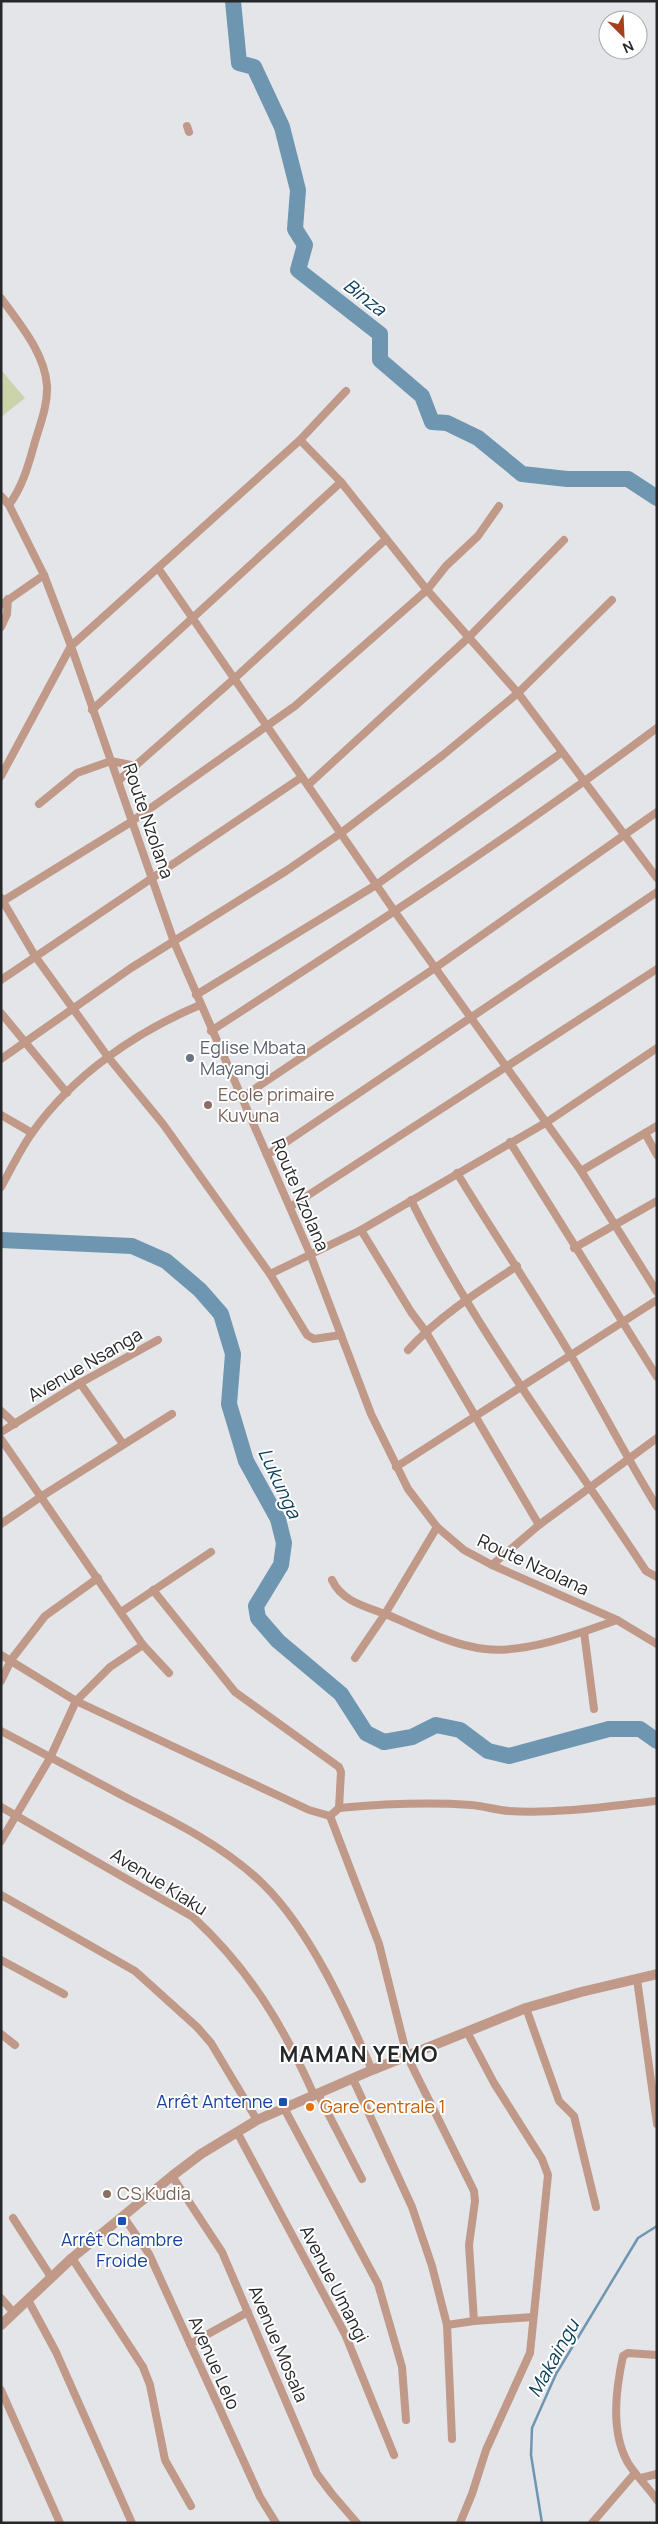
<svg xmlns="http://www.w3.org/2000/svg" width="658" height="2524" font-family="Manrope,sans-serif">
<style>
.green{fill:#cbd3ab}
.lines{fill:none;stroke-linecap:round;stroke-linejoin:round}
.stream{stroke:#6e96b0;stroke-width:2.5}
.river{stroke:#6e96b0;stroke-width:16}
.minor{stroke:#c19988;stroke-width:8}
.tertiary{stroke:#c19988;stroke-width:10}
.worship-dot{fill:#6b7280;stroke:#fff;stroke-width:2}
.education-dot{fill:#8d6e63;stroke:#fff;stroke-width:2}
.transit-dot{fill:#1a4fb4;stroke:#fff;stroke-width:2}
.food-dot{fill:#e8710a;stroke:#fff;stroke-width:2}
.labels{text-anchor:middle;stroke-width:4;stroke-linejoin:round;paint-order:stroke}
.street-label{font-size:18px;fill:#262728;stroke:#fff}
.worship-label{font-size:18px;fill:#5b616d;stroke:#fff;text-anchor:start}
.education-label{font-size:18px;fill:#785e54;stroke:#fff;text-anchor:start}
.transit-label{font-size:18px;fill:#164399;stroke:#fff;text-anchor:end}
.food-label{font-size:18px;fill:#c56008;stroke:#fff;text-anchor:start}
.water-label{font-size:19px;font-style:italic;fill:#0a405c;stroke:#fff}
.district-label{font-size:22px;font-weight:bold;letter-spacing:1px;fill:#262728;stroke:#fff}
</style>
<rect width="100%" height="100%" fill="#e3e5e9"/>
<path class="green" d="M1,370l24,28 -24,19z"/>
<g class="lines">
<path class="stream" d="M542,2523l-11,-68 1,-27 24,-54 82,-136 19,-12"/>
<g class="river">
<path d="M233,1l6,62 15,4 28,60 16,63 -3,39 10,16 -7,25 82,64v26l42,36 10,26 15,1 31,15 44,36 45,5h61l29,19"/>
<path d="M1,1240l131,6 34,15 34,29 21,24 12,40 -4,50 17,57 32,58 6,24 -3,22 -25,41 2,12 20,23 63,53 25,39 18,9 28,-5 24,-12 24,5 28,21 21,5 100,-27h31l17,12"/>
</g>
<g class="minor">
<path d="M187,126l2,6"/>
<path d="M1,298c18,25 44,55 46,88 1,20 -8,41 -13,59 -6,22 -12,42 -25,60"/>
<path d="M300,440l41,42 86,108 91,103 139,185"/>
<path d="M1,496l8,9 35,70 27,71 103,296 137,314 60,158 37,75 29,38 27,23 28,15 125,55 40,24"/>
<path d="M158,568l237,344 186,259 76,121"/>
<path d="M1,605l43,-30"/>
<path d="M1,627l6,-13 1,-15"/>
<path d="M92,710l249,-228"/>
<path d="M1,776l70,-130 229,-206 46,-49"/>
<path d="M118,781l117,-103 151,-139"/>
<path d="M308,785l160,-147 96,-98"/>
<path d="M39,804l38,-31 34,-12 25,5"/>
<path d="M1,898l34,58 73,101 55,67 107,150 37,61 7,4 27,-4"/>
<path d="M3,901l128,-79 164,-116 132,-116 19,-24 32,-30 21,-30"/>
<path d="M1,980l301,-203"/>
<path d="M196,995l180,-110 185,-132"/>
<path d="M1,1013l66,80"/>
<path d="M211,1031c151,-98 302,-195 446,-303"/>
<path d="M1,1059l130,-91 155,-97 55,-38 102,-78 75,-62 94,-93"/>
<path d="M241,1098l194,-130 222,-156"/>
<path d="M1,1115l31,18"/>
<path d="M645,1133l12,22"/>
<path d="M510,1142l147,235"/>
<path d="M267,1155l390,-263"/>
<path d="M581,1171l76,-45"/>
<path d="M457,1173c37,61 77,120 113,181 30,51 56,103 87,153"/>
<path d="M1,1187c10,-18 19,-37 31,-54 41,-58 104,-101 168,-128"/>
<path d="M411,1200c65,132 155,249 235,371l11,6"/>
<path d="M290,1207l367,-238"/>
<path d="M361,1230l50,82 15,20 113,193"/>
<path d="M574,1248l83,-47"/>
<path d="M270,1274l91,-44 186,-108 110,-74"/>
<path d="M408,1350c31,-34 71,-59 109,-84"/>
<path d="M80,1383l43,61"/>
<path d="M1,1411l14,13"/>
<path d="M1,1432l79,-49 78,-43"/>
<path d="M1,1439l142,206 26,28"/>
<path d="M396,1467l261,-167"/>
<path d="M1,1524l41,-28 130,-82"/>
<path d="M492,1565l47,-40 118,-87"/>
<path d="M332,1580c10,22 35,27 56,35 31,13 63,30 97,34 39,5 96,-16 132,-29"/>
<path d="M153,1590l82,102 104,75 2,5 -2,36"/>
<path d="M121,1612l90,-60"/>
<path d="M584,1632l10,77"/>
<path d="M1,1655l75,46 233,109 21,6"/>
<path d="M355,1658l30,-44 52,-87"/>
<path d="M1,1681l10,-21 34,-44 53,-38"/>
<path d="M1,1731c43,23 85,45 128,68 48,24 96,48 134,85 47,46 83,126 109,186"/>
<path d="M1,1807l192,110c56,52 90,108 121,178"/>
<path d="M330,1816l49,128 28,112 67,135 1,10 -6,44 5,76"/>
<path d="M330,1816l9,-8c44,-4 88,-6 132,-3 13,1 25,5 38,6 49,3 99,-5 148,-10"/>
<path d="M1,1841l49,-83 26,-57 34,-34 33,-22"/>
<path d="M1,1895l134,76 62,56 14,16 46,77"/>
<path d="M1,1960l63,34"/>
<path d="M637,1979l20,145"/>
<path d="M526,2008l33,93 15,15 22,91"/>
<path d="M1,2034l14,11"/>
<path d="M353,2079l59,128 20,59 15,59 5,114"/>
<path d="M318,2094l44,85"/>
<path d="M284,2108l94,176 24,83 4,53"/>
<path d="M237,2132l108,202 49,121"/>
<path d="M172,2176l50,76 95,222 15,20 25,29"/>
<path d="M123,2216l26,38 16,35 95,208 16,26"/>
<path d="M13,2218l38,59"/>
<path d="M72,2258l71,109 7,18 15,75 26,46"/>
<path d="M1,2298l13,15"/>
<path d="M28,2300l28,52 76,171"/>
<path d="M447,2325l27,-4 59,-4"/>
<path d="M190,2344l58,-32"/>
<path d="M657,2355l-29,-2 -5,3c-7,33 -13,75 5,107 8,13 20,24 29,37"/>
<path d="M1,2390l59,133"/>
<path d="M641,2478l16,-4"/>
<path d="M460,2523l12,-29 14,-44 44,-97 18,-178 -6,-16 -48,-76 -27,-51"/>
<path d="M592,2523l43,-50"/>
</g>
<path class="tertiary" d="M1,2325l71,-67 100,-82 29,-22 56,-34 115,-50 154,-62 55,-16 76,-18"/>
</g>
<circle class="worship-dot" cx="190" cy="1058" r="5"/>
<g class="education-dot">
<circle cx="208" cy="1105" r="5"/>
<circle cx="107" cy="2194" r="5"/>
</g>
<g class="transit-dot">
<rect x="278" y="2097" width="10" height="10" rx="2.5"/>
<rect x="117" y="2216" width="10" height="10" rx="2.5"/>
</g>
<circle class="food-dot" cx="310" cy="2107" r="5"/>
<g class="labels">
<g class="street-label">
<text transform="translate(148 821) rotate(71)" y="6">Route Nzolana</text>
<text transform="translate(300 1195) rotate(67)" y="6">Route Nzolana</text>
<text transform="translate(85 1365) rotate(-30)" y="6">Avenue Nsanga</text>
<text transform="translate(533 1565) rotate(25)" y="6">Route Nzolana</text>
<text transform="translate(159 1882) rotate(32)" y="6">Avenue Kiaku</text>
<text transform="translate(334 2284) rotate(63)" y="6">Avenue Umangi</text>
<text transform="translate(278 2344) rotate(67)" y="6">Avenue Mosala</text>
<text transform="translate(214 2363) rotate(66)" y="6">Avenue Lelo</text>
</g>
<g class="worship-label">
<text x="200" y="1054">Eglise Mbata<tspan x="200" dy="21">Mayangi</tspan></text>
</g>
<g class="education-label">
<text x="218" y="1101">Ecole primaire<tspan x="218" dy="21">Kuvuna</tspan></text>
<text x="117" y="2200">CS Kudia</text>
</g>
<g class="transit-label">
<text x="273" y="2108">Arrêt Antenne</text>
<text x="122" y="2246" text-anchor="middle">Arrêt Chambre<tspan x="122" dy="21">Froide</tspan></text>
</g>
<g class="food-label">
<text x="320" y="2113">Gare Centrale 1</text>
</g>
<g class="water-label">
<text transform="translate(365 297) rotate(38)" y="7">Binza</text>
<text transform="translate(280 1483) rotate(65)" y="7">Lukunga</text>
<text transform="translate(553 2358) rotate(-61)" y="7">Makaingu</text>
</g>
<g class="district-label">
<text x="359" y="2062">MAMAN YEMO</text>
</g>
</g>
<rect width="658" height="2524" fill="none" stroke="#262728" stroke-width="5"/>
<g transform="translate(623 35) rotate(156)"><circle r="24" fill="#ffffff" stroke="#a8a9a9"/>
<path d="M0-4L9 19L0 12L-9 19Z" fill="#a7401c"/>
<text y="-8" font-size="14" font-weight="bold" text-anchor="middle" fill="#262728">N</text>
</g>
</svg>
